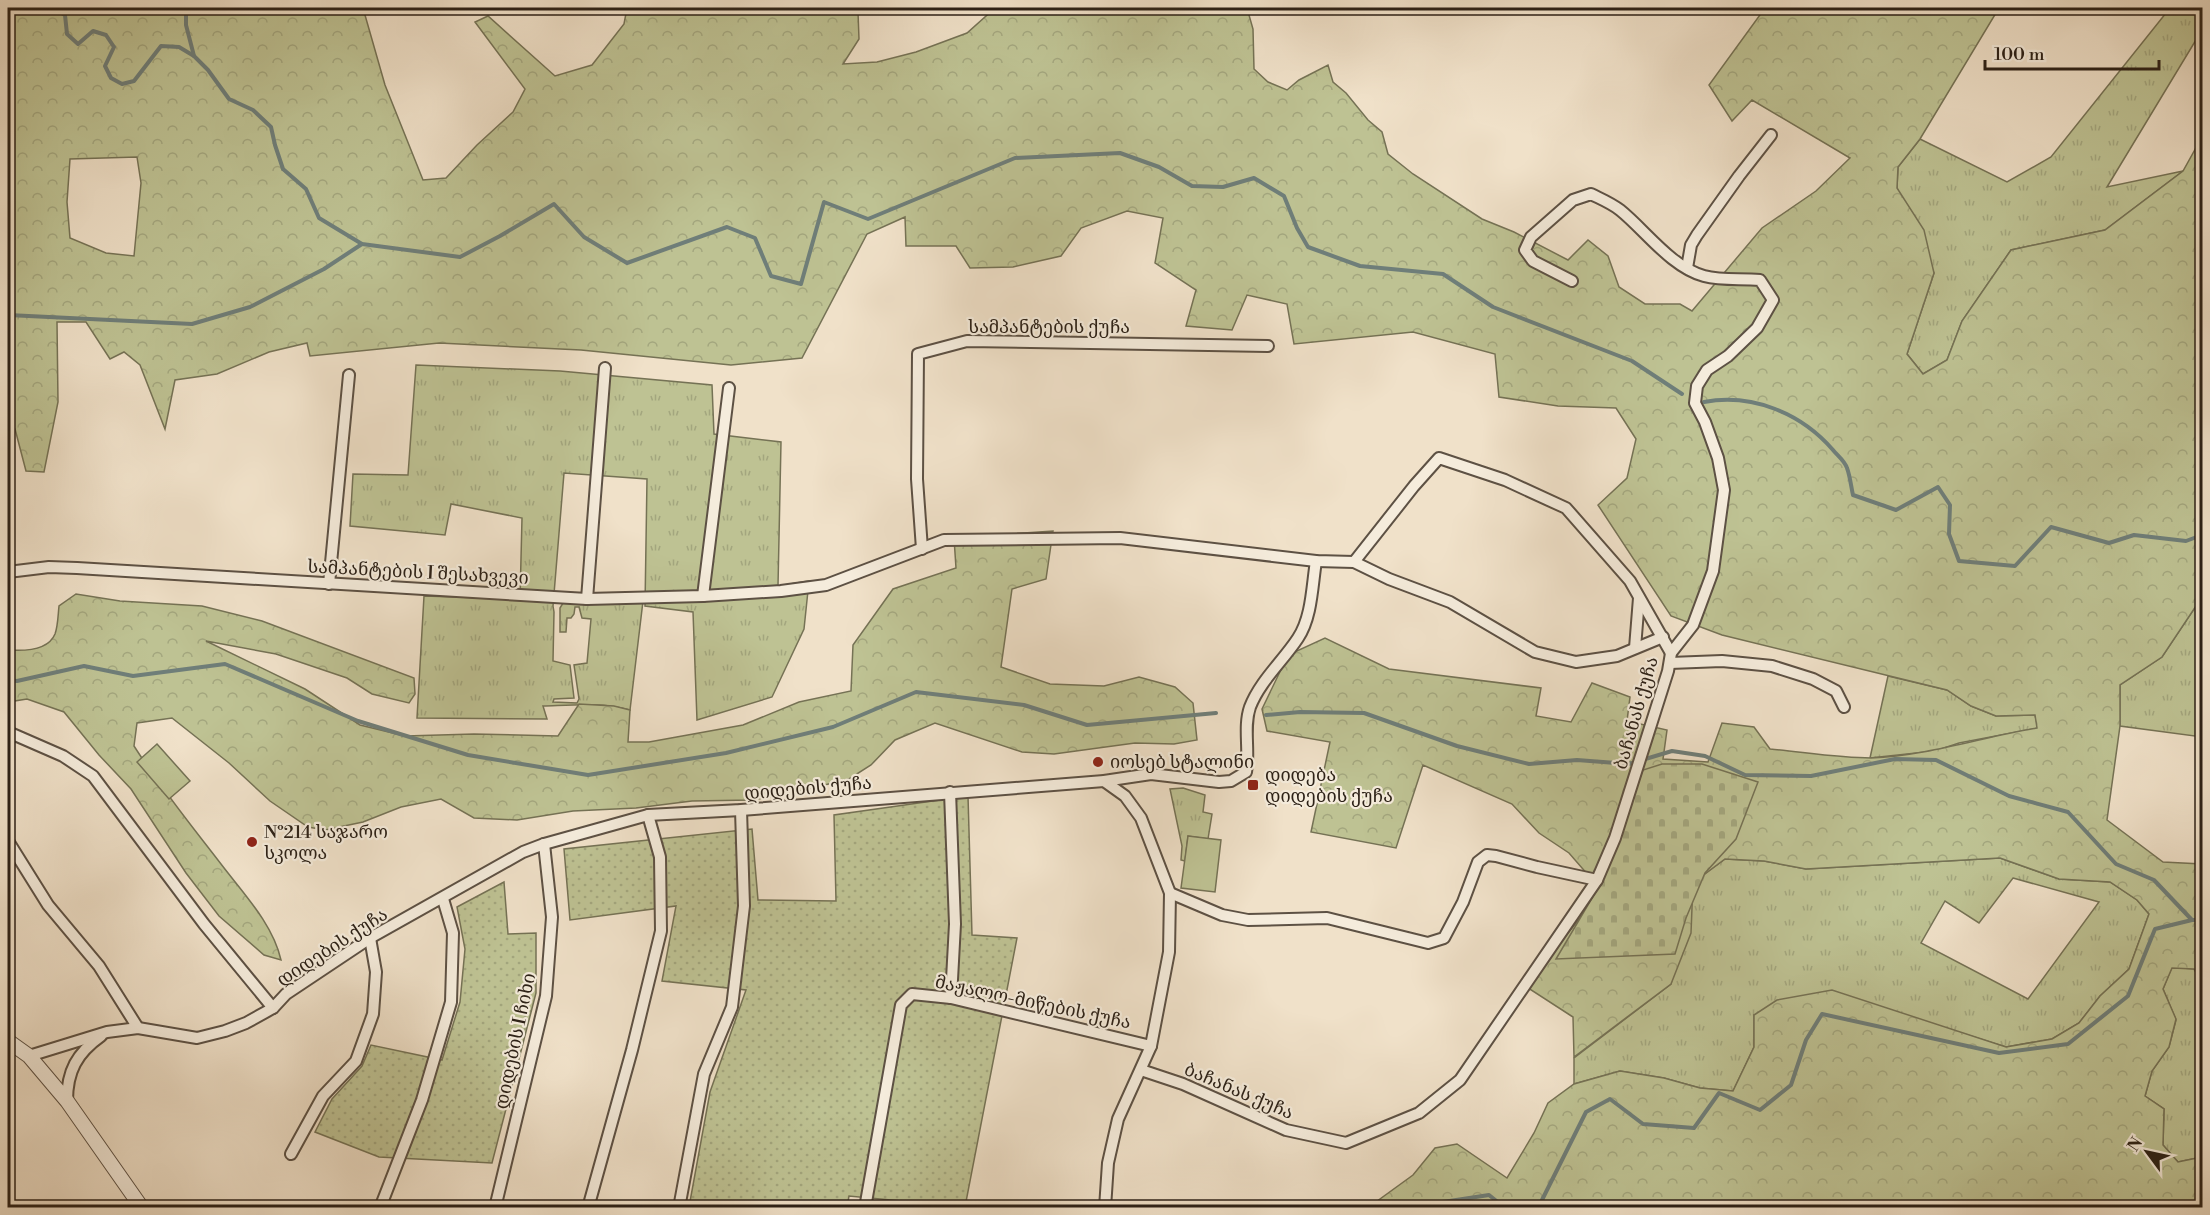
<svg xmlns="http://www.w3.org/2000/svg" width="2210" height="1215" font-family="'Libre Bodoni','Noto Serif Georgian',serif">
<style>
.grass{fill:url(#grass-tufts);stroke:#757255;stroke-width:1.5;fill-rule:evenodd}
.forest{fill:url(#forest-crowns);stroke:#757255;stroke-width:1.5;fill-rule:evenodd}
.cemetery{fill:url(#cemetery-stones);stroke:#757255;stroke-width:1.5}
.garden{fill:url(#garden-dots);stroke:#757255;stroke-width:1.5}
.pitch{fill:#bec293;stroke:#757255;stroke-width:1.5}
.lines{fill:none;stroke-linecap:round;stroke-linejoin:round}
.stream{stroke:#6f7e79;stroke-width:4}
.minor-casing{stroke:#5d5144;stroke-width:14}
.tertiary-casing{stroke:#5d5144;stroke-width:16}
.minor{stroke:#f5ecdc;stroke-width:10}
.tertiary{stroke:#f5ecdc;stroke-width:14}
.poi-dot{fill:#8f2418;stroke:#f5ecdc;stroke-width:2}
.labels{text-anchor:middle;stroke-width:4.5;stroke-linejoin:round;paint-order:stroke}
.street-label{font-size:18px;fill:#2c2117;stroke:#f5ecdc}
.poi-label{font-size:18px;fill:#2c2117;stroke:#f5ecdc;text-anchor:start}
</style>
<defs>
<pattern id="grass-tufts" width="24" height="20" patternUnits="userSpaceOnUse" patternTransform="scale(1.5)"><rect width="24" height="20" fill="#bec293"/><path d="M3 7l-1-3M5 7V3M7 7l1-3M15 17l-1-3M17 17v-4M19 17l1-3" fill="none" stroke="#a3a67e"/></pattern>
<pattern id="forest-crowns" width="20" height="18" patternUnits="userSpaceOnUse" patternTransform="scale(1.5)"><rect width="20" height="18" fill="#bec293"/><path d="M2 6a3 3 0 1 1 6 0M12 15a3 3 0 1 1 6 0" fill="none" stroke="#a3a67e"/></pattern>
<pattern id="cemetery-stones" width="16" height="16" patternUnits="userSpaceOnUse" patternTransform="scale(1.5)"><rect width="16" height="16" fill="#bec293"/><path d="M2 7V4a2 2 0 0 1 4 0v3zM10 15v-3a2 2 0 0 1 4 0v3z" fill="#a3a67e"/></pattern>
<pattern id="garden-dots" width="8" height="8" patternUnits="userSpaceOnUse" patternTransform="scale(1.5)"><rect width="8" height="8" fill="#bec293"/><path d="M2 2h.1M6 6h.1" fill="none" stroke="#a3a67e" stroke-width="1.8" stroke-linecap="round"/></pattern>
</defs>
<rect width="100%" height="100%" fill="#f0e1c9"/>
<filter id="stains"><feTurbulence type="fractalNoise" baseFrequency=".00333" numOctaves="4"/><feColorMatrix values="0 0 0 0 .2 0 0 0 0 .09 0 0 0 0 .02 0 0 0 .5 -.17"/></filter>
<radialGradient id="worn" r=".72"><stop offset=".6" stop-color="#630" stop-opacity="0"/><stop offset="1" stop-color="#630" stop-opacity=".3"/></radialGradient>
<g class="grass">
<path d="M2170,8h32v22l-95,157 76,-16 -78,59 -94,20 -49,71 -15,39 -24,14 -16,-20 27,-81 -37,-85 1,-21 22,-28 87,43 44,-25z"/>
<path d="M416,365l144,6 152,14 2,49 67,8 -3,144 31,-5 -5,48 -32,68 -75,23 -4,-108 -48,-6 2,-127 -83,-6 -11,133 1,6 -1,49 17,4 4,33 -20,1 -1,3 24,1 2,-4 -5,-34 13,-2 4,-44 -9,-1 -3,-11h-4l-1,7 -3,4h-4l-1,14h-6v-24l3,-5 80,-2 -13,109c-28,-8 -57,-5 -87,-4l4,13 -130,-1 7,-122 96,3 2,-81 -71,-14 -6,31 -95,-9 3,-52 55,1z"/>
<path d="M2202,597v140l-82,-11v-41l42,-28z"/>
<path d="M1888,676l59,14 24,16 25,10 39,-1 3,13 -79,15 -24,8 -65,7z"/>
<path d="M1183,788l22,7 -2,17 9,2 -4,25 -20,-3 -3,25 -4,-1 1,-14 -12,-57z"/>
<path d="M2000,858l59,21 51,3 27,18 12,14 -20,55 -29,27 -21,27 -27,16 -46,8 -48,-15 -204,-17v32l-21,44 -33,-3 -36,-10 -44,-7 -46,13v-26l97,-74 21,-101 33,-24 39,2 42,8zM2013,878l86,24 -71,97 -107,-56 24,-42 34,22z"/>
<path d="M2172,967l22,2 8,12v176l-24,5 -15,-17 1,-36 -19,-13 7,-25 17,-24 7,-27 -13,-31z"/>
</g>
<g class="forest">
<path d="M8,8h355l22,77 38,95 23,-2 31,-33 36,-33 12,-23 -50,-67 13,-6 67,60 37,-11 32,-41 3,-16h228l3,4 1,27 -16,25 34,-2 39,-10 51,-19 28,-25h252l6,21 1,40 14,13 19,8 12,-10 29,-15 5,17 13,11 22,27 14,12 6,22 25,20 69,45 32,13 54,28 20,-20 20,16 11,31 26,17h35l12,7 70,-83 54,-37 34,-33 -98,-58 -20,21 -23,-36 56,-77h234l-79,131 -22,28 -1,21 27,42 10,43 -27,81 16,20 24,-14 15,-39 49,-71 94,-20 78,-59 19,-34v460l-40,60 -42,28v41l-13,94 56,42 39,2v117l-8,-12 -22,-1 -9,21 13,30 -7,28 -17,24 -7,25 19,13 -1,36 15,17 24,-5v41l-10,5 1,5 -824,-1 44,-32 22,-27 22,-4 50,34 27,-45 14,-30 26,-19 46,-13 44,7 36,10 33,3 21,-44v-32l23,-15 55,-10 174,57 46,-8 27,-16 21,-27 29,-27 20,-55 -12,-14 -27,-18 -51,-3 -59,-21 -194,11 -42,-8 -39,-2 -32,24 -2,50 -20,51 -97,73 -1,-40 -48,-31 77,-95 -33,-38 -30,-20 -27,-29 -89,-39 -27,83 -85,-16 19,-90 -63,-11 -5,-22 26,-54 37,-17 64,31 152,19 -5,28 35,6 21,-39 38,14 -3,24 40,9 -4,29 45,3 14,-39 32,4 16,22c33,3 69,9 101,9 57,-2 111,-21 166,-30l-2,-13 -39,1 -25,-10 -24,-16 -225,-55 -51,-19 -73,-111 29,-27 9,-39 -20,-31 -58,-2 -59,-9 -4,-43 -82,-22 -119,12 -7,-40 -40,-9 -15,35 -46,-4 10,-36 -41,-27 8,-45 -36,-7 -46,17 -20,28 -48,11 -43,1 -14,-22h-50l-1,-29 -38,17 -65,124 -71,7 -150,-15 -142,-7 -129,13 -3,-13 -38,9 -52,22 -42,6 -10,49 -25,-64 -16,-13 -14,7 -24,-37h-29l1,80 -14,70 -18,-1 -11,-42 -7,-5v-234l5,-29 -5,-18zM137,157l4,26 -7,73 -28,-3 -36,-15 -3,-36 3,-43z"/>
<path d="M1053,531l-7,48 -34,10 -11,78 49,17 54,2 35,-9 36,10 18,16 4,37 -23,4 -39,-1 -81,11 -32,-2 -87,-29 -40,17 -24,25 -22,14 -57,14 -40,7 -60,1 -56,7 -63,3 -56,9 -43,-2 -33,-19 -40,8 -38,15 -38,8 -17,-3 -38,-26 -41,-38 -57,-45 -35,5 -3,23c26,41 57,79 87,118 22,29 52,60 60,96l-17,-5 -45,-39 -33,-43 -55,-84 -32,-34 -35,-43 -37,-13 -19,3v-52c14,1 40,1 47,-16 3,-8 3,-19 4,-28l17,-12 44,7 82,5 60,15 152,57 1,16 -6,9 -37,-9 -25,-16 -71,-24 -70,-13 99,48 55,36 45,11 69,-2 84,2 21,-32 35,2 16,4 -2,32h21l94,-17 56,-23 52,-11 2,-46 40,-56 63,-21 -2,-30z"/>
</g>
<path class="cemetery" d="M1662,764h40l56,18 -22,57 -31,34 -19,45 -11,36 -119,5 45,-76 42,-113z"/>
<g class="garden">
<path d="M968,796l4,139 45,3 -52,269 -116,-11 -2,11h-158l21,-115 36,-102 -84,-9 14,-75 -106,14 -6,-71 188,-20 6,71 78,1 -2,-86z"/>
<path d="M504,882l4,52 28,-1v60l-44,170 -113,-6 -64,-25 17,-33 30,-33 9,-21 71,15 18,-58 5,-53 -8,-42z"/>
</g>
<g class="pitch">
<path d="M157,744l33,37 -21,18 -32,-37z"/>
<path d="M1188,836l33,4 -6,52 -34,-4z"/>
</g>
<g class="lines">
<g class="stream">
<path d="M53,8l12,7 2,19 11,10 15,-13 13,4 8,12 -9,19 6,12 11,6 12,-3 27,-35 18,1 15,9 14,14 21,29 24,11 18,17 4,18 8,24 23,20 13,29 43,26 98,13 40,-21 54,-32 30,33 43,26 100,-36 28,11 16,38 30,8 23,-82 44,17 147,-61 105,-5 39,14 33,19 31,1 31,-9 30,18 13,32 11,19 52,19 83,8 50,33 139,54 50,33"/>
<path d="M186,8v17l8,31"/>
<path d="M8,315l184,9 58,-17 74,-38 38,-25"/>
<path d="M1704,402c48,-9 97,11 129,48 4,5 12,11 14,18 3,8 4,18 6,27l43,15 42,-23 12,18 -1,29 10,27 56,5 36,-39 58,16 25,-8 52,6 16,-6"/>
<path d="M8,680l9,1 67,-15 49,10 92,-12 133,57 110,34 120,20 138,-22 107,-26 83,-35 108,13 63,20 129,-12"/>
<path d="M1266,715l34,-3 64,1 93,33 72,18 48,-4 52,4 43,-13 33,5 40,19 66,1 84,-17 41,1 73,36 59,16 48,52 38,16 38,40"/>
<path d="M1435,1208l8,-6 46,-7 16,13"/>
<path d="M1538,1208l48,-96 24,-13 33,25 51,4 25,-35 41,17 31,-25 15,-45 16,-26 177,39 69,-9 60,-48 27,-67 37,-9h10"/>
</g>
<defs>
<g id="minor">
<path d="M1687,268l4,-23 6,-10 42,-59 32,-41"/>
<path d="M922,549l-5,-70 1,-125 49,-13 301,5"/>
<path d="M1354,562l60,-76 25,-28 66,22 61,28 64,73 41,72"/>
<path d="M8,572l41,-5 28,1 510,31 116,-3 78,-5 45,-6 118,-45 176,-2 196,23 38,1 35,17 61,23 85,50 41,10 41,-6 46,-19"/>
<path d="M329,584l20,-209"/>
<path d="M703,596l26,-208"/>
<path d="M587,599l18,-231"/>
<path d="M1635,648l4,-50"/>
<path d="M1670,663l52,-2 50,5 41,13 23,12 8,16"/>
<path d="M8,732l55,24 30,20 111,148 69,84"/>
<path d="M1104,781l21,15 16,22 29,75 -1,59 -18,94 -33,73 -10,44 -3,45"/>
<path d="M950,792l5,132 -4,74"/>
<path d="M8,841l40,64 51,61 39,62"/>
<path d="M1170,893l52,22 26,5 79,-2 101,25 16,-5 19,-36 15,-40 9,-7 9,1 41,11 60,13"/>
<path d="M29,1056l78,-24 31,-4 59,10 28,-7 21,-8 27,-15 13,-14 84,-56 153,-86 21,-8 104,-29 93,-5 363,-29 47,-7 68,8 12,-1 15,-9c4,-21 -3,-45 4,-65 10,-26 33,-46 48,-69 14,-21 14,-52 18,-77"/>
<path d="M1141,1070l42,14 103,46 60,13 73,-30 41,-33 137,-200 18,-42 53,-167 3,-18 22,-28 20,-54 11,-81 -6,-32 -13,-36 -10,-19 2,-17 10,-16 21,-14 29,-28 16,-28 -13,-20c-19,-2 -37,1 -56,-4 -33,-9 -59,-46 -84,-66 -9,-7 -19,-11 -29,-16l-18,6 -42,37 -6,13 8,11 39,20"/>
<path d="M67,1101c0,-30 10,-48 34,-65"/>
<path d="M291,1154l32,-58 33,-35 17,-47 3,-42 -6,-34"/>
<path d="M380,1208l42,-108 29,-98 2,-69 -10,-34"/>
<path d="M495,1208l51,-212 6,-79 -8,-73"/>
<path d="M588,1208l44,-158 29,-119 -1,-74 -12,-42"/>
<path d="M679,1208l25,-134 28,-67 12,-101 -3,-96"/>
<path d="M865,1208l36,-203 11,-11 39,4 200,48"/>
</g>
<path id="tertiary" d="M8,1041l21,15 38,45 75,107"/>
</defs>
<use href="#minor" class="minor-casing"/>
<use href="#tertiary" class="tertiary-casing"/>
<use href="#minor" class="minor"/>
<use href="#tertiary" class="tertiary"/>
</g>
<g class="poi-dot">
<circle cx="1098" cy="762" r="6"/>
<rect x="1247" y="779" width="12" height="12" rx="3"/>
<circle cx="252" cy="842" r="6"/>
</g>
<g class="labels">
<g class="street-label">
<text x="1049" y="333">სამპანტების ქუჩა</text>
<text transform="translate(418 572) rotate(3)" y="6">სამპანტების I შესახვევი</text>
<text transform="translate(1636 713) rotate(-74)" y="6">ბაჩანას ქუჩა</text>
<text transform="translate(808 788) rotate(-5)" y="6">დიდების ქუჩა</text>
<text transform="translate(332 947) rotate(-33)" y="6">დიდების ქუჩა</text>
<text transform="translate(1033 1002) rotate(12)" y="6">მაჟალო-მიწების ქუჩა</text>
<text transform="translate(515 1041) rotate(-78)" y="6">დიდების I ჩიხი</text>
<text transform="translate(1239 1091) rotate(23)" y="6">ბაჩანას ქუჩა</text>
</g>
<g class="poi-label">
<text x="1110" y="768">იოსებ სტალინი</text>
<text x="1265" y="781">დიდება<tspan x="1265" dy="21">დიდების ქუჩა</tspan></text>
<text x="264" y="838">№214 საჯარო<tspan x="264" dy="21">სკოლა</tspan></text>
</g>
</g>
<rect width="2210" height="1215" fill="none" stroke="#f0e1c9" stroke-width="30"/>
<rect x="9" y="9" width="2192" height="1197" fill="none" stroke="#2c2117" stroke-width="3"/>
<rect x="15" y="15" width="2180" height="1185" fill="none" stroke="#2c2117" stroke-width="1.5"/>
<g transform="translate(2147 1152) rotate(303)" stroke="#f5ecdc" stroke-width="4.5" paint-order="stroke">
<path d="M0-4.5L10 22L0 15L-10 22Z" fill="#2c2117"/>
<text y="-9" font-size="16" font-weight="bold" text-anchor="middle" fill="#2c2117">N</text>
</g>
<path d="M1985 60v9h174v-9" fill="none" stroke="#2c2117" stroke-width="3"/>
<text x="1994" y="60" font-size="18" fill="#2c2117" stroke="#f5ecdc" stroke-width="4.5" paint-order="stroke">100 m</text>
<rect width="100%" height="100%" filter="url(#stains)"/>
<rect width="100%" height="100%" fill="url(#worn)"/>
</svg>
